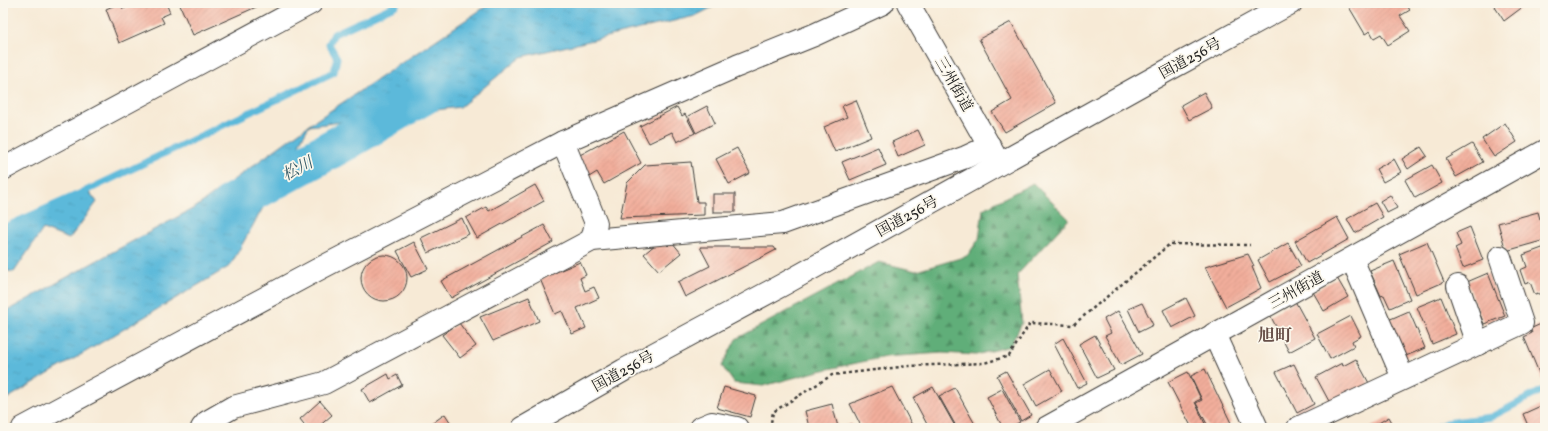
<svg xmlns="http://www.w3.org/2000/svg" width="1548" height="431" font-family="Vollkorn,'Noto Serif JP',serif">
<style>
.forest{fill:url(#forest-firs);stroke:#3e654a}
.water{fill:url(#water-ripples);stroke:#3c6a7b}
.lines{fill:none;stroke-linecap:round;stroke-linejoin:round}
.stream{stroke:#5cb9da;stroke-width:7}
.river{stroke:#5cb9da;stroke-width:39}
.building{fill:url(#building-hatch)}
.minor-casing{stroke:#3d3b38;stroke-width:24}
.highway-casing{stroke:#3d3b38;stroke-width:24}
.path{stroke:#3d3b38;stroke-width:2.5;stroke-dasharray:3 3;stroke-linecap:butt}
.minor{stroke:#fff;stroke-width:22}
.highway{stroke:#fff;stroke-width:22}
.labels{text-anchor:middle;stroke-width:3.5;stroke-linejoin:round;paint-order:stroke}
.street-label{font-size:15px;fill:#1c1c1c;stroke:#fbf7ec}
.water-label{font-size:16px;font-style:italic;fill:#365b68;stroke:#fbf7ec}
.quarter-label{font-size:17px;font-weight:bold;fill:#674f48;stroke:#fbf7ec}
</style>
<defs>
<pattern id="forest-firs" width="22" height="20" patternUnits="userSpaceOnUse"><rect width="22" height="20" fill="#60ae79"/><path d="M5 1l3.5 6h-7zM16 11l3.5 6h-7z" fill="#4e8d62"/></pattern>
<pattern id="water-ripples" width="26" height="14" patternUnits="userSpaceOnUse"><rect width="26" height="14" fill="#5cb9da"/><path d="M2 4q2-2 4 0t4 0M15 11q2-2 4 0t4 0" fill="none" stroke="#4f9eba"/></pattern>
<pattern id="building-hatch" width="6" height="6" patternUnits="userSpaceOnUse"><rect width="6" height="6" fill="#f2ae9b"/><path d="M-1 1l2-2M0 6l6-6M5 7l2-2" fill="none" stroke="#cf9585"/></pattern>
</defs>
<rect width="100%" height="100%" fill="#fbf7ec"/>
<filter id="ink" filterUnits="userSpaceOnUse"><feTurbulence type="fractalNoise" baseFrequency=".025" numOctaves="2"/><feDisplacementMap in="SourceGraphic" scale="8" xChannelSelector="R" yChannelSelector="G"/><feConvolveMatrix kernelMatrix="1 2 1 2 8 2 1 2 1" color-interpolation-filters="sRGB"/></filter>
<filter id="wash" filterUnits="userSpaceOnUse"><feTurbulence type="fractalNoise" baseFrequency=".012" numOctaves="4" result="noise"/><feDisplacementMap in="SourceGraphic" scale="16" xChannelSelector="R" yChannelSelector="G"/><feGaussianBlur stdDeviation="0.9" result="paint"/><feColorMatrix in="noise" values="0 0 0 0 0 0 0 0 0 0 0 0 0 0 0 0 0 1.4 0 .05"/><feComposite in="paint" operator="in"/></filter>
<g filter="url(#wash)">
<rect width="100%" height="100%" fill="#f7ead6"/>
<path class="forest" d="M1033,183l36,36 -52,56 5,48 -12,23 -34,9 -34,-2 -57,4 -66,14 -56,15 -29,-3 -12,-17 14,-27 143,-77 37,9 51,-15 12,-17 4,-30z"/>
<g class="water">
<path d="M491,3h230l-26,13 -174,41 -61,50 -151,19 -79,140 -227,135v-88l93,-52 100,-54 113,-82z"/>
<path d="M88,190l9,12 -28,37 -26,-10 -29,43 -11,-2v-42z"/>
</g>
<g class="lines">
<g class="stream">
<path d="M3,228l85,-38 246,-118 3,-14 -8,-14 5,-10 62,-29"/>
<path d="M1436,428l10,-5 45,-6 54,-28"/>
</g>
<path class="river" d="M232,203l116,-63 87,-51"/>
</g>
<g id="blocks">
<g class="building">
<path d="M120,3l3,6 15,-6h7l1,5 12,-5h8l4,10 -9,4 3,6 -45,20 -13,-34z"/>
<path d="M179,3h83l1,1 -70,31z"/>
<path d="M1354,3h58l-5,3 3,4 -10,6 10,15 -22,14 -7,-11 -7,4 -4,-7 -5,3 -16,-27z"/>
<path d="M1495,3h33l-24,18 -11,-17z"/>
<path d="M1011,22l45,81 -51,29 -13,-20 20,-12 -33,-61z"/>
<path d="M1204,92l8,16 -23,12 -8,-15z"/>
<path d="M856,100l15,37 -36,15 -11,-25 23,-10 -5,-11z"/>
<path d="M707,106l8,17 -19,10 -8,-17z"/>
<path d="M677,107l5,9 3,-2 10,19 -18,9 -5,-10 -23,11 -9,-17z"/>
<path d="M1505,123l12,19 -23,15 -12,-18z"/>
<path d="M918,130l7,15 -27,12 -6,-15z"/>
<path d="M624,131l17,32 -37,21 -7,-12 -8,5 -11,-21z"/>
<path d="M1472,144l11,18 -27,15 -10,-18z"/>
<path d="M878,147l8,18 -36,15 -8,-18z"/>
<path d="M1421,147l6,9 -19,13 -6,-10z"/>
<path d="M737,148l13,25 -21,11 -13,-25z"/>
<path d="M1394,159l7,13 -18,10 -7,-13z"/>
<path d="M691,162l6,40h7v13l-84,3 7,-35 18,-18z"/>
<path d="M1432,165l10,18 -27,15 -10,-18z"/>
<path d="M535,185l9,16 -67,37 -11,-20 20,-11 3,4z"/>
<rect x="713" y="194" width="22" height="18"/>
<path d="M1390,195l7,13 -10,5 -7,-12z"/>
<path d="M1375,203l8,14 -28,16 -8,-14z"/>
<path d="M1538,212l2,7 5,-1v22l-39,11 -8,-28z"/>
<path d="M1337,217l12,22 -42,24 -12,-22z"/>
<path d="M462,218l7,16 -41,19 -7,-15z"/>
<path d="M544,225l9,17 -102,56 -10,-17z"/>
<path d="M1470,227l13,33 -20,8 -8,-20 6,-3 -5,-12z"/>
<path d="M662,239l6,7 4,-4 9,11 -22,18 -15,-17z"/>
<path d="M414,242l14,27 -17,8 -14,-26z"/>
<path d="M1427,242l17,40 -28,12 -17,-40z"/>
<path d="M1288,243l13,23 -31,16 -12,-22z"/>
<path d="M700,247h74l2,3 -91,47 -7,-15 32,-16z"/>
<path d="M1545,247v45l-10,3 -5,-13 -5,2 -5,-14 7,-3 -4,-12z"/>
<path d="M1248,254l6,12 -2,1 9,21 -35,19 -21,-40z"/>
<circle cx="384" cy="278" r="23"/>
<path d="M1394,261l16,38 -20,9 -6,-13 -3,1 -11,-25z"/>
<path d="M580,262l6,13 -6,3 5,13 9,-4 5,11 -22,10 9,20 -14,6 -10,-23 -7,3 -15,-35z"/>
<path d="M1488,273l17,43 -21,8 -17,-42z"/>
<path d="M1337,278l11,19 -24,14 -11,-19z"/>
<path d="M529,297l10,24 -46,20 -13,-24z"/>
<path d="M1441,297l15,37 -24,10 -15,-37z"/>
<path d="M1186,298l9,18 -23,12 -9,-18z"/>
<path d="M1295,301l20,37 -26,14 -19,-37z"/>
<path d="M1142,303l11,22 -14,7 -11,-23z"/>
<path d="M1118,311l24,43 -21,11 -16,-29 6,-3 -7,-14z"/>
<path d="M1409,311l16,37 -24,10 -15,-37z"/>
<path d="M1351,316l10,20 -9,5 2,5 -24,13 -13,-25z"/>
<path d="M1545,319v60l-3,1 -18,-43 8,-4 -2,-4 13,-6 -1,-2z"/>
<path d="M459,323l17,23 -16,12 -18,-23z"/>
<path d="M1095,335l19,35 -17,8 -18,-34z"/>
<path d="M1063,338l24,45 -10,5 -23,-44z"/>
<path d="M1356,359l14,26 -39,20 -15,-28 26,-14 1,3z"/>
<path d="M1294,364l20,40 -17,9 -21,-41z"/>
<path d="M1050,369l12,22 -26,15 -12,-22z"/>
<path d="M1205,369l26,54 -9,5h-13l-13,-25 6,-3 -11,-24z"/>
<path d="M1006,371l25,44 -10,6 -24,-45z"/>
<path d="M1188,372l13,27 -6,3 11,24 -5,2h-9l-24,-46z"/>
<path d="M388,374l2,5 7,-4 5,10 -32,18 -8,-14z"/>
<path d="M724,387l32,9 -6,21 -33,-9z"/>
<path d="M892,387l20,38 -11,3h-39l-12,-24z"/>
<path d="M933,387l23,41h-27l-16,-30z"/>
<path d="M955,388l22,40h-20l-18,-32z"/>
<path d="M1002,389l18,33 -12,6h-5l-16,-31z"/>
<path d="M320,401l12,14 -15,13h-10l-7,-9z"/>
<path d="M832,404l6,23 14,-3 1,4h-47l3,-1 -4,-16z"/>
<path d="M1545,404v24h-16l-6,-14z"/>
<path d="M445,414l9,14h-28z"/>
<path d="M1389,417l6,11h-25z"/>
</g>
</g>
</g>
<g filter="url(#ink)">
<use href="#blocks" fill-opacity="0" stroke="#3d3b38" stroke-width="1"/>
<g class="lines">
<defs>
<g id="minor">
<path d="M908,3l88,155"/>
<path d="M563,142l33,81 -4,17"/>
<path d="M3,169l308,-166"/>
<path d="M1352,259l51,119"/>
<path d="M1458,286l20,58"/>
<path d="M1214,334l43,94"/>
<path d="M23,428l294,-158 246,-128 174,-76 77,-31 69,-32"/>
<path d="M202,428l5,-6 26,-15 91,-24 268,-143 191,-17 183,-66 24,-11"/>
<path d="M700,428l12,-5 25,5"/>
<path d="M1046,428l499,-277"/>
<path d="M1298,428l224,-105 -22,-66"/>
</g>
<path id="highway" d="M523,428l101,-58 160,-86 384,-214 123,-67"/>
</defs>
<use href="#minor" class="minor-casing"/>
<use href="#highway" class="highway-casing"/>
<path class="path" d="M770,428l3,-16 59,-37 77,-9 75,-3 25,-7 21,-33 43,2 97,-81 80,1"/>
<use href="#minor" class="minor"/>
<use href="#highway" class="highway"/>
</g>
</g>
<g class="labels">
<g class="street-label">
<text transform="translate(1190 58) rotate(-29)" y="5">国道256号</text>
<text transform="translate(954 84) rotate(60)" y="5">三州街道</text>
<text transform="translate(907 216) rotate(-29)" y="5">国道256号</text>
<text transform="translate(1296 290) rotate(-29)" y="5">三州街道</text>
<text transform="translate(623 371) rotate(-29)" y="5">国道256号</text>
</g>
<g class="water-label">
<text transform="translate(297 168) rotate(-28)" y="6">松川</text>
</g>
<g class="quarter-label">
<text x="1275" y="341">旭町</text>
</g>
</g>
<rect width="1548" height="431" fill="none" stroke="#fbf7ec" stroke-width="16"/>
</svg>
